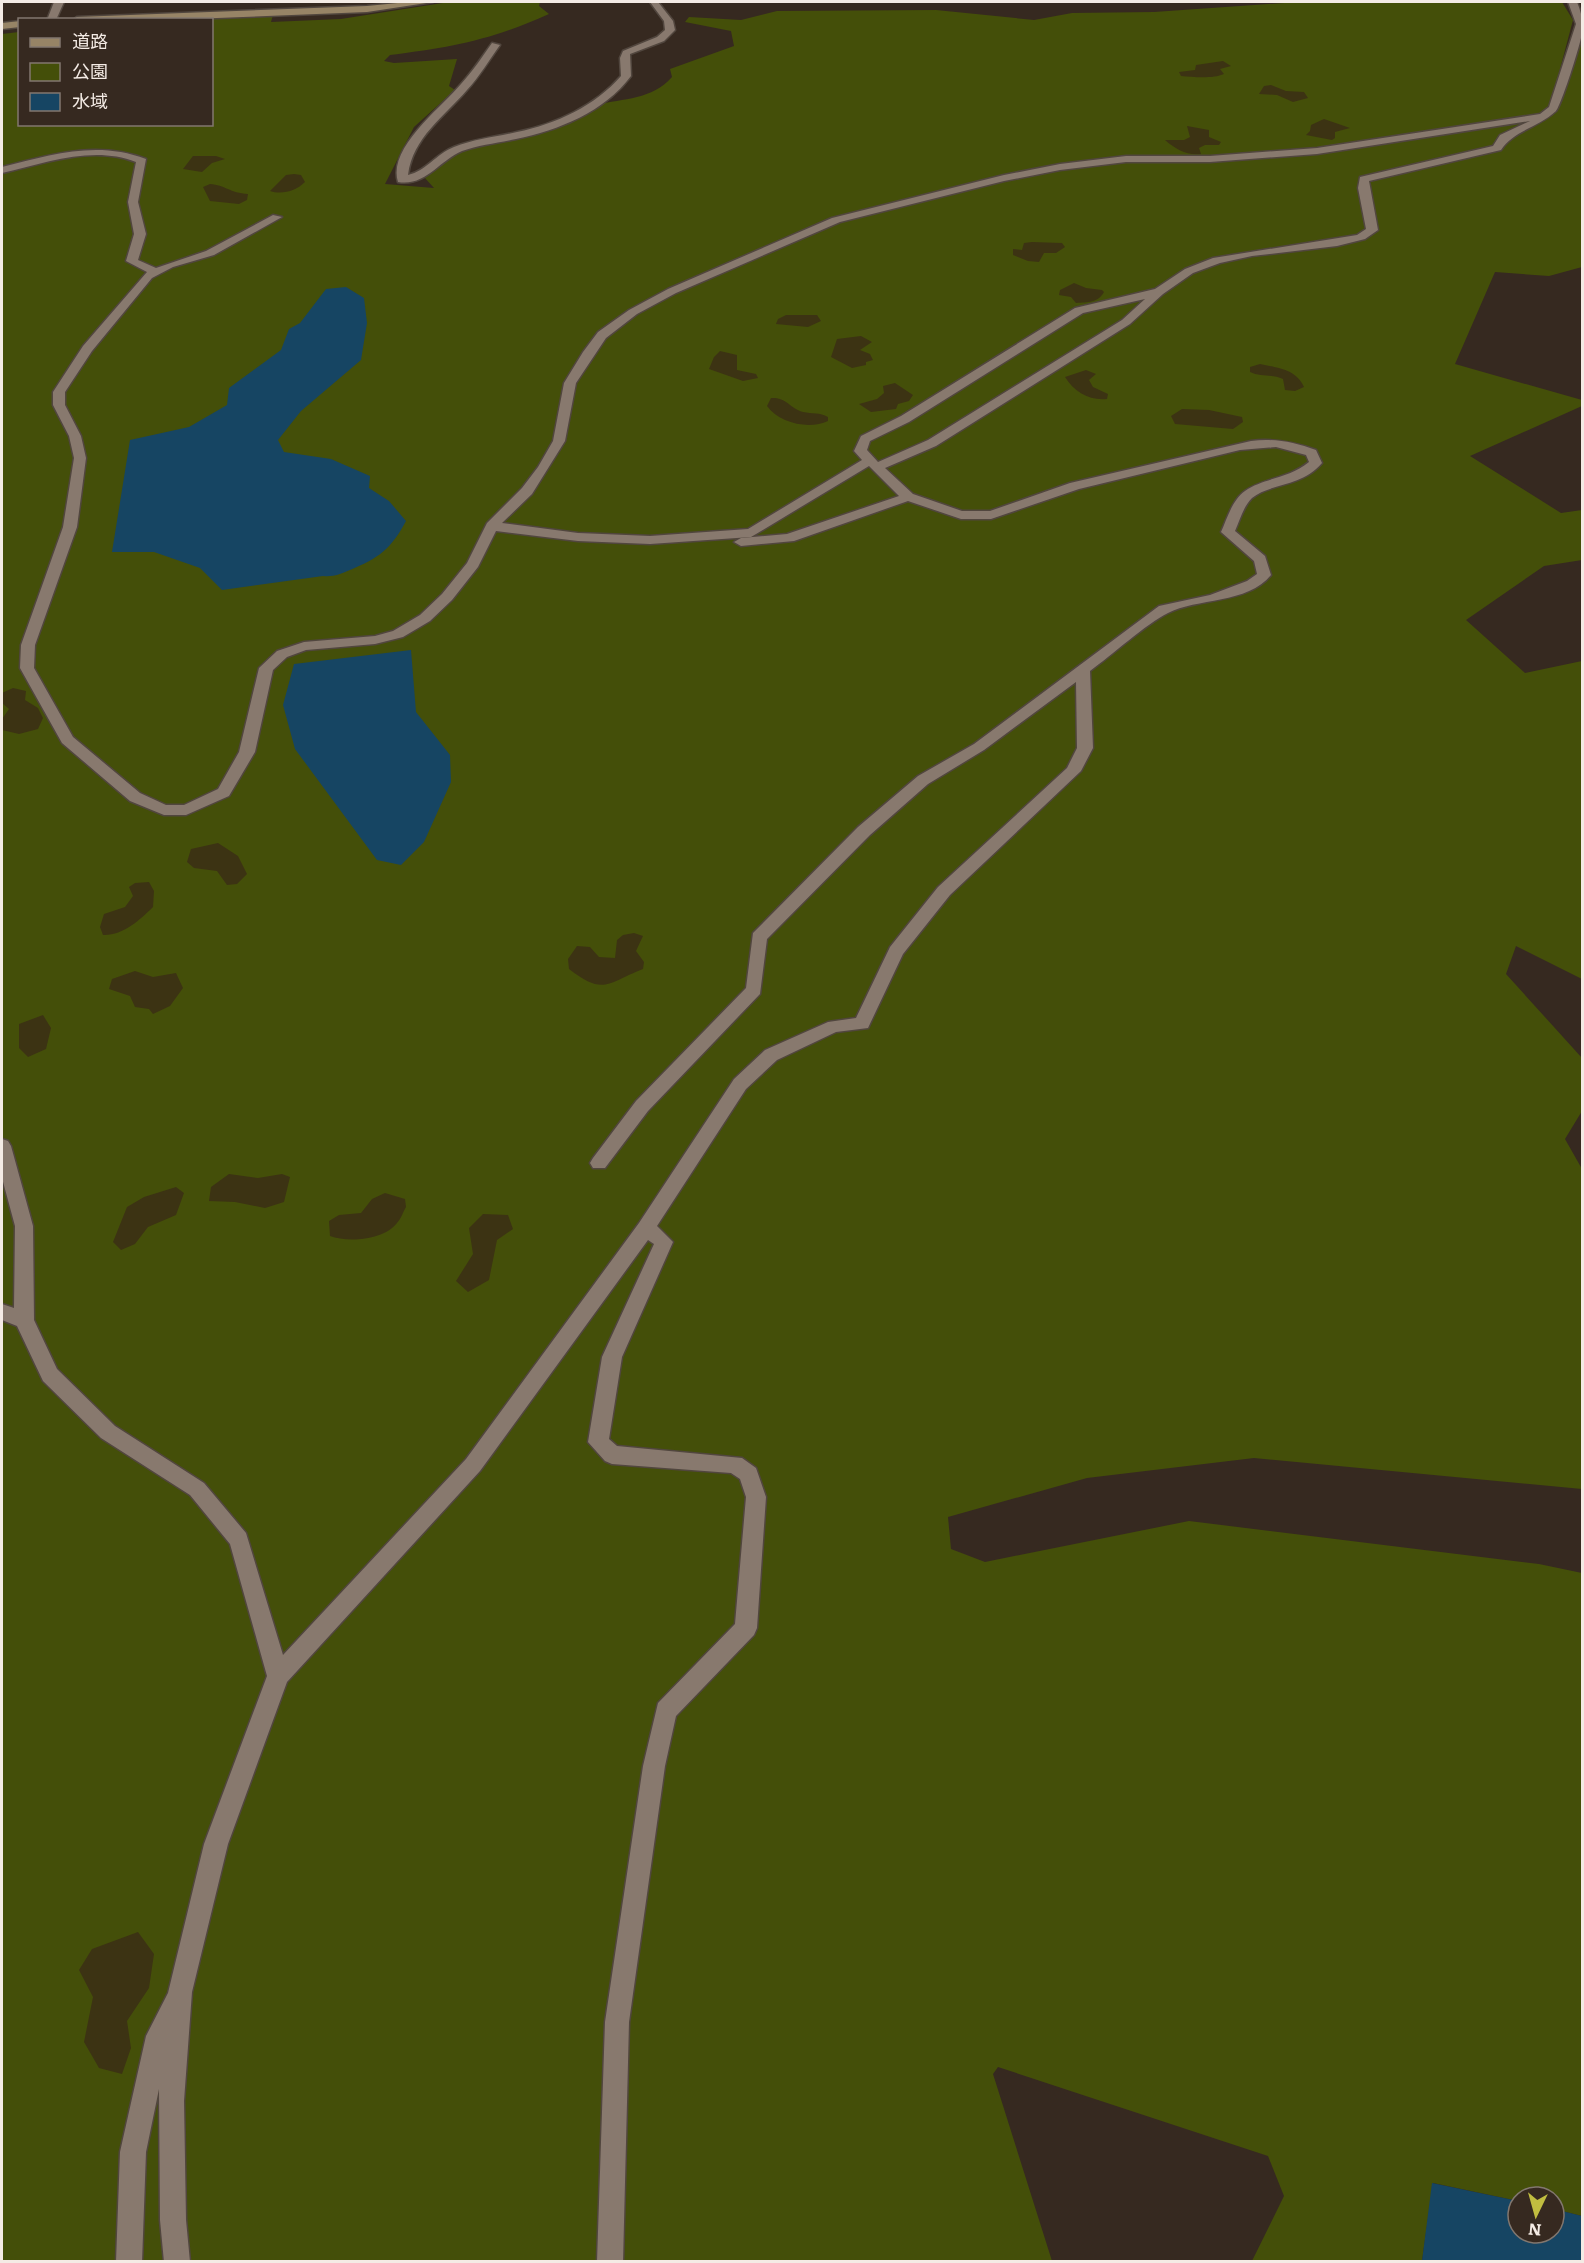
<svg xmlns="http://www.w3.org/2000/svg" width="1584" height="2263" font-family="Literata,'Noto Sans JP',serif">
<style>
.green{fill:#444f09}
.sand{fill:#3c3313}
.water{fill:#164563}
.lines{fill:none;stroke-linecap:round;stroke-linejoin:round}
.lane-casing{stroke:#51463e;stroke-width:3}
.street-casing{stroke:#51463e;stroke-width:3}
.secondary-casing{stroke:#51463e;stroke-width:3}
.lane{fill:#88796e;fill-rule:evenodd}
.street{fill:#88796e;fill-rule:evenodd}
.secondary{fill:#978466;fill-rule:evenodd}
</style>
<rect width="100%" height="100%" fill="#362920"/>
<path class="green" d="M449,2h91l-1,4 10,8c-58,26 -96,33 -159,41l-6,6 10,2 63,-4 -8,27 6,4 -41,37 -29,57 49,4 -10,-11c23,-35 71,-34 108,-44 22,-6 42,-22 64,-28 28,-7 56,-5 76,-28l-2,-8 64,-23 -3,-15 -46,-9 4,-5 52,3 36,-9 159,-1 98,10 38,-7 82,-1 145,-10h263l11,18 -14,53 12,2 3,-21 8,-11v224l-33,9 -54,-4 -40,92 127,36v6l-112,50 91,57 21,-3v50l-38,6 -78,54 59,53 57,-12v318l-66,-33 -10,28 76,84v53l-17,28 17,30v320l-328,-31 -167,20 -139,39 3,32 34,13 204,-41 350,43 43,9v643l-28,-7v-12h-36v4l-85,-18 -11,78h-170l32,-65 -16,-40 -270,-89 -5,7 59,187h-1050v-2227l17,-2 1,92h192v-104l-58,-1 119,-4 -2,7 70,-3z"/>
<g class="sand">
<path d="M1223,61l8,5 -11,3 4,5c-11,5 -31,3 -43,2l-2,-4 16,-2 1,-5z"/>
<path d="M1271,85l15,6 18,1 4,6 -15,4 -16,-7 -18,-1 5,-8z"/>
<path d="M1324,119l26,9 -15,4v6l-3,2 -26,-5 4,-4 1,-6z"/>
<path d="M1187,126l22,4v7l12,5 -2,3h-14l-6,3 2,6c-13,2 -26,-5 -36,-14h19l6,-3z"/>
<path d="M193,156h23l9,3 -13,4 -10,9 -19,-3z"/>
<path d="M294,174l7,1 4,7c-9,9 -23,13 -35,9l16,-16z"/>
<path d="M210,184c15,1 20,9 38,10l-1,6 -8,4 -29,-3 -7,-14z"/>
<path d="M1032,242l30,1 3,4 -9,6h-12l-5,9 -11,-1 -15,-6v-6l9,1 2,-7z"/>
<path d="M1074,283l12,5 16,2 2,2c-6,11 -16,10 -28,11l-5,-6 -12,-2 1,-5z"/>
<path d="M786,315h31l4,6 -13,6 -32,-3 2,-5z"/>
<path d="M861,336l11,6 -12,8 10,4 3,6 -7,2v3l-14,3 -21,-11 6,-18z"/>
<path d="M720,351l17,4v15l19,4 2,4 -15,3 -34,-12 5,-12z"/>
<path d="M1260,364c18,4 36,5 44,23l-9,4 -10,-1 -2,-11c-11,-5 -23,-2 -33,-7v-5z"/>
<path d="M1086,370l10,4 -7,6 4,7 15,7 -1,5c-17,2 -33,-7 -42,-22z"/>
<path d="M895,383l18,12 -4,6 -11,3 -2,5 -25,3 -12,-8 18,-5 7,-6 -1,-7z"/>
<path d="M771,398c16,-1 18,10 32,14 9,2 17,0 25,5v4c-19,9 -49,2 -61,-15z"/>
<path d="M1182,409l27,1 33,7 1,5 -10,7 -58,-5 -4,-8z"/>
<path d="M13,688l13,3 -1,9 13,8 5,10 -5,11 -19,5 -17,-4v-11l7,-10 -7,-6v-10z"/>
<path d="M218,843l20,13 9,18 -10,10 -10,1 -10,-14 -23,-3 -7,-6 4,-13z"/>
<path d="M149,882l5,9 -1,16c-13,13 -31,29 -50,28l-3,-8 4,-13 21,-7 8,-11 -4,-9 6,-4z"/>
<path d="M634,933l9,3 -7,15 8,11 -1,7c-36,14 -39,27 -74,0l-1,-10 9,-13 13,1 9,10 16,1 2,-18 6,-5z"/>
<path d="M135,971l18,6 23,-4 7,15 -13,18 -17,8 -4,-5 -14,-2 -5,-11 -21,-7 3,-10z"/>
<path d="M43,1015l8,13 -5,21 -18,8 -9,-9v-24z"/>
<path d="M229,1174l29,4 24,-4 8,3 -6,25 -19,6 -30,-6 -26,-1 2,-14z"/>
<path d="M176,1187l8,6 -8,22 -28,12 -13,17 -14,6 -8,-8 14,-35 17,-10z"/>
<path d="M385,1193l20,6 1,8c-3,5 -5,12 -9,16 -13,17 -49,20 -67,13l-1,-15 10,-6 22,-2 11,-14z"/>
<path d="M483,1214l25,1 5,14 -16,11 -8,40 -21,12 -12,-11 17,-27 -4,-26z"/>
<path d="M138,1932l16,22 -5,34 -22,33 4,27 -9,26 -23,-6 -15,-26 9,-45 -14,-27 13,-21z"/>
</g>
<g class="water">
<path d="M346,287l18,11 3,25 -6,37 -60,51 -23,29 6,12 47,7 39,17 -1,12 20,13 17,20c-15,28 -27,37 -56,49 -10,4 -16,7 -27,6l-101,14 -22,-22 -46,-16h-42l18,-112 59,-13 38,-22 2,-17 52,-38 8,-21 11,-6 26,-34z"/>
<path d="M411,650l5,62 34,43 1,27 -27,60 -23,23 -24,-5 -82,-111 -12,-44 11,-41z"/>
<path d="M1432,2183l86,18v32h36v-24l28,7v45h-160z"/>
</g>
<g class="lines">
<defs>
<path id="lane" d="M1568,2h9c4,10 7,20 5,31 -1,10 -21,73 -26,78 -17,16 -43,20 -55,39l-132,31 9,49 -13,9 -28,7 -85,10 -32,7 -27,10 -30,21 -33,30 -194,122 -51,22 28,26 49,17h28l80,-28 181,-42c23,-3 43,1 65,9l6,13c-20,24 -52,20 -70,35 -9,9 -12,22 -17,33l30,25 6,19c-23,29 -75,23 -103,38 -22,11 -56,42 -78,58l3,77 -12,23 -131,124 -47,59 -35,74 -32,4 -59,28 -31,29 -89,137 16,16 -51,115 -13,82 8,7 125,12 14,10 10,29 -9,131 -3,7 -78,81 -11,50 -36,256 -6,240h-26l8,-240 38,-256 15,-63 77,-79 11,-127 -6,-18 -9,-6 -119,-9 -7,-3 -17,-19 14,-85 52,-113 -6,-4 -168,231 -193,211 -59,162 -36,148 -8,109 2,119 4,42h-26l-4,-42 -1,-131 -13,63 -4,110h-26l4,-110 26,-116 22,-43 36,-149 63,-168 -37,-132 -40,-49 -89,-57 -58,-57 -26,-55 -15,-6v-16l12,4 1,-82 -13,-48v-39l6,2 3,5 22,80 1,94 23,49 58,57 89,57 42,50 37,122 183,-196 173,-236 95,-144 31,-29 63,-28 28,-4 34,-71 48,-60 129,-119 10,-20 -1,-66 -92,68 -56,34 -58,51 -103,104 -7,55 -112,117 -43,57h-12l-3,-5 3,-5 43,-57 110,-113 7,-55 105,-106 60,-51 56,-32 185,-138 51,-11 37,-14 10,-7 -3,-13 -33,-29c6,-13 11,-32 24,-41 18,-13 43,-12 64,-29l-3,-7 -30,-8 -36,3 -161,39 -88,30h-30l-53,-18 -114,40 -53,5 -7,-4 7,-4 46,-4 112,-38 -30,-30 -118,71 -101,7 -72,-3 -82,-10 -18,36 -26,33 -22,21 -27,16 -28,7 -69,6 -19,7 -14,13 -18,82 -26,44 -43,19h-22l-34,-14 -68,-58 -42,-75 1,-23 42,-118 11,-69 -5,-22 -16,-31v-13l30,-46 64,-74 -21,-11 8,-27 -6,-32 8,-40c-43,-17 -90,1 -134,11v-6c48,-12 95,-27 144,-8l-8,43 8,32 -8,26 18,8 50,-17 67,-36 9,2 -68,38 -41,12 -21,11 -60,73 -27,41v13l16,31 5,22 -9,69 -42,118 -1,23 39,69 67,56 26,12h18l34,-16 21,-37 20,-84 18,-17 27,-9 71,-6 18,-5 27,-16 22,-21 25,-31 20,-40 35,-35 16,-21 15,-26 11,-58 19,-31 15,-20 31,-22 39,-21 164,-71 172,-43 56,-11 66,-8h84l107,-8 223,-34 9,-7 27,-83zM1530,121l-30,14 -7,11 -133,31 -2,11 8,41 -9,6 -144,23 -28,11 -30,20 -80,19 -174,108 -40,20 -7,15 8,9 -114,69 -98,7 -72,-3 -76,-10 30,-29 33,-53 11,-58 30,-45 31,-24 39,-21 164,-71 164,-41 56,-11 66,-8h84l107,-8zM1145,299l-23,21 -194,120 -50,22 -11,-12 3,-9 39,-19 174,-109z"/>
<g id="street">
<path d="M54,2h10l-8,18h-9z"/>
<path d="M650,2h8l15,19 2,9 -11,11 -34,13 1,22c-27,36 -72,54 -115,63 -18,4 -37,6 -54,12 -22,9 -37,36 -64,31 -11,-34 44,-75 63,-98 12,-13 21,-27 31,-41l8,2c-11,15 -20,31 -33,45 -23,27 -54,47 -59,85 18,-4 28,-21 46,-28 20,-8 42,-10 63,-15 39,-8 78,-26 104,-56l-1,-18 3,-7 34,-14 8,-7 -1,-9z"/>
</g>
<g id="secondary">
<path d="M408,2h25l-66,10 -202,8h-92l4,-3 290,-11z"/>
<path d="M20,21v6l-18,2v-6z"/>
</g>
</defs>
<use href="#lane" class="lane-casing"/>
<use href="#street" class="street-casing"/>
<use href="#secondary" class="secondary-casing"/>
<use href="#lane" class="lane"/>
<use href="#street" class="street"/>
<use href="#secondary" class="secondary"/>
</g>
<rect width="1584" height="2263" fill="none" stroke="#f4ebe5" stroke-width="6"/>
<rect x="18" y="18" width="195" height="108" fill="#362920" stroke="#82776f" stroke-width="1.5"/>
<rect x="30" y="38" width="30" height="9" fill="#978466" stroke="#82776f" stroke-width="1.5"/>
<text x="72" y="48" font-size="18" fill="#f4ebe5">道路</text>
<rect x="30" y="63" width="30" height="18" fill="#444f09" stroke="#82776f" stroke-width="1.5"/>
<text x="72" y="78" font-size="18" fill="#f4ebe5">公園</text>
<rect x="30" y="93" width="30" height="18" fill="#164563" stroke="#82776f" stroke-width="1.5"/>
<text x="72" y="108" font-size="18" fill="#f4ebe5">水域</text>
<g transform="translate(1536 2215) rotate(185)"><circle r="28" fill="#362920" stroke="#82776f" stroke-width="1.5"/>
<path d="M0-4.5L10 22L0 15L-10 22Z" fill="#c1bd40"/>
<text y="-9" font-size="16" font-weight="bold" text-anchor="middle" fill="#f4ebe5">N</text>
</g>
</svg>
